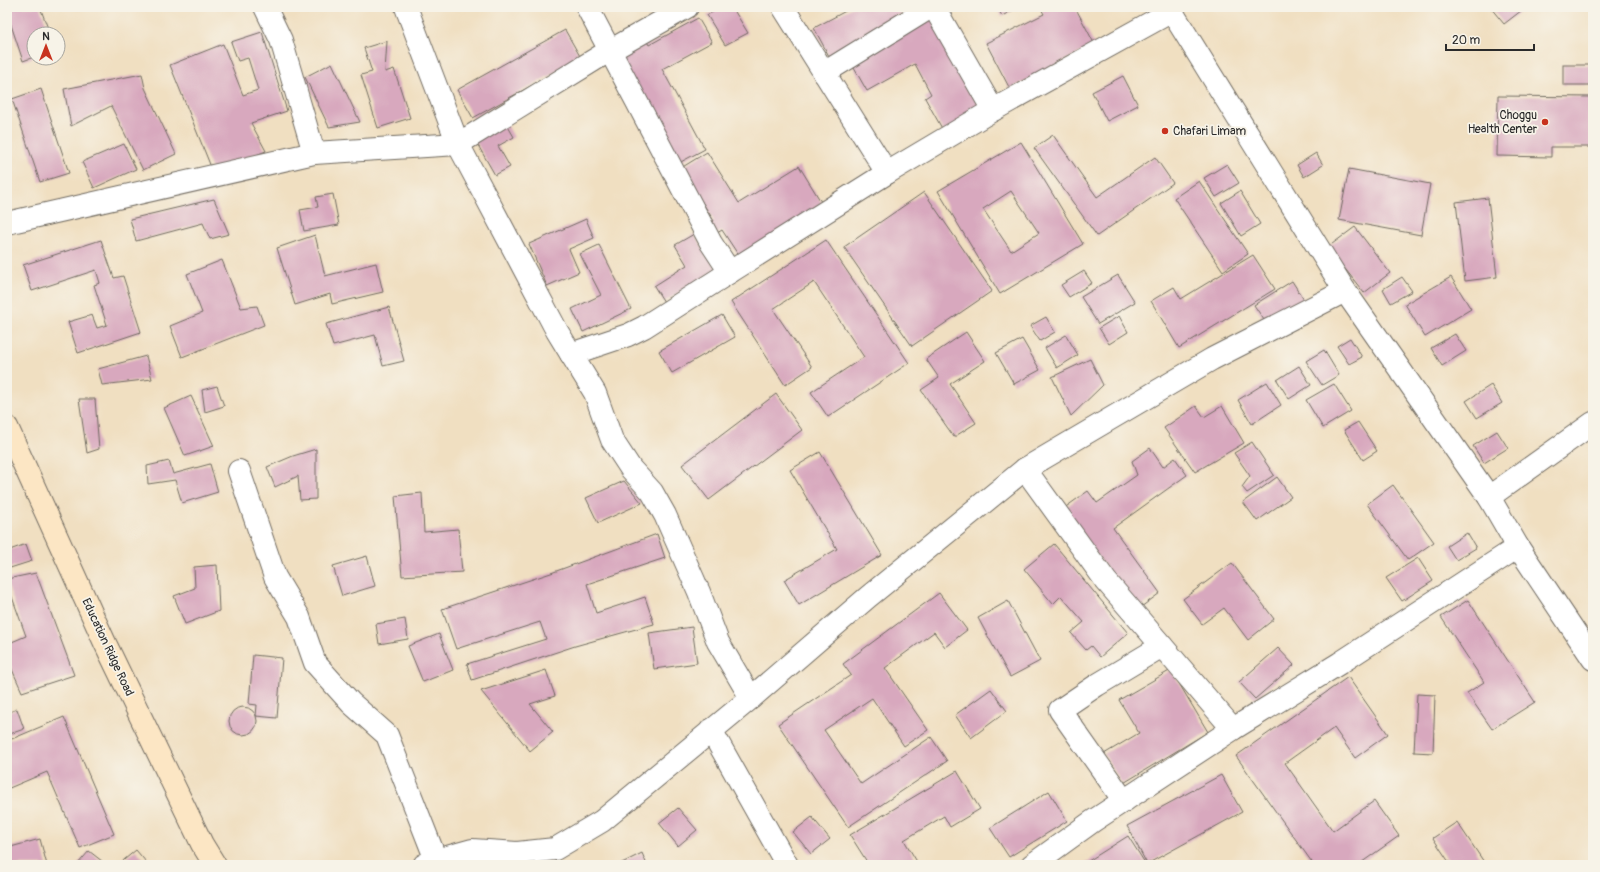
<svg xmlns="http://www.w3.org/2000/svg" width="1600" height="872" font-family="Pangolin,sans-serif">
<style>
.building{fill:#d8a8be;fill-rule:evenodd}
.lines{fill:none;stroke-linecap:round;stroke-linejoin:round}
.street-casing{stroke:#706a60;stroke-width:24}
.secondary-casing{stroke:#706a60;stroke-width:24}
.street{stroke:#fff;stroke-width:22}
.secondary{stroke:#fce6c4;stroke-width:22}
.poi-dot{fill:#c8321e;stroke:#f7f3e8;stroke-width:1.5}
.labels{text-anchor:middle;stroke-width:3.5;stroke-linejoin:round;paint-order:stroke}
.poi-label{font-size:12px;fill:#2b2b2b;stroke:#f7f3e8;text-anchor:end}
.street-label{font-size:12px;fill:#2b2b2b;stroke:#f7f3e8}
</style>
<rect width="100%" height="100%" fill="#f7f3e8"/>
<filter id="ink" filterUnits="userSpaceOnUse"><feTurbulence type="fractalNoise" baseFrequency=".025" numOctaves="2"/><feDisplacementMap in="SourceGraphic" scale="8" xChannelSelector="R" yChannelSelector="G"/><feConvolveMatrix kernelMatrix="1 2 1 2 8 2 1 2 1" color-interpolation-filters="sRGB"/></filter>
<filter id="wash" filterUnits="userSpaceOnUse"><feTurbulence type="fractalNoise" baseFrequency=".012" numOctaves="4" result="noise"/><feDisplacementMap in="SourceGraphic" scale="16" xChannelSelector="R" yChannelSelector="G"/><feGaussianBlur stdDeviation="0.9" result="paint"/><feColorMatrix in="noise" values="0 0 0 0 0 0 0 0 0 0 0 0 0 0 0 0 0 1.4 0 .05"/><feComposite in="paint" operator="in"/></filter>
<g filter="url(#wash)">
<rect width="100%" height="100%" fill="#f0dfc1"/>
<g id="blocks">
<g class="building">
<path d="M7,7h33l10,27h-16v23l-11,4 -16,-48z"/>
<path d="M722,7h10l16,26 -23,12 -18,-30z"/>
<path d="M853,7h59l-82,51 -16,-30z"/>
<path d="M997,7h22l-17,9z"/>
<path d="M1040,7h35l20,38 -85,44 -24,-46 58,-29z"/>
<path d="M1490,7h36l-22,17z"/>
<path d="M931,17l52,94 -39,21 -19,-34 6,-4 -16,-30 -48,27 -17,-30z"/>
<path d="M698,18l14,24 -50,27 43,80 -28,15 -59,-109 28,-15 3,5z"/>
<path d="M565,30l16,28 -108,60 -16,-28z"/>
<path d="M262,32l25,79 -36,12 15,28 -53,21 -43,-107 53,-21 20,51 15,-5 -10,-32 -10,3 -7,-19z"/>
<path d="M387,41l-2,31 9,-3 16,49 -32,10 -17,-53 11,-3 -8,-24z"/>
<path d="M332,63l28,59 -31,5 -24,-50z"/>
<rect x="1563" y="65" width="29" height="20"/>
<path d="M142,74l3,14 31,66 -33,16 -32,-64 -40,20 -7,-37z"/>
<path d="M1123,76l15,29 -31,16 -15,-29z"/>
<path d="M41,89l28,84 -29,9 -28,-83z"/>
<path d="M1498,96l95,1v50h-42v10l-54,-1z"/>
<path d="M506,123l8,14 -16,9 12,21 -15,8 -20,-35z"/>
<path d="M1053,135l44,62 58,-40 18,26 -76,53 -63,-88z"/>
<path d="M1021,142l62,102 -83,50 -62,-103zM1011,191l28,42 -28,18 -28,-42z"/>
<path d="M124,144l12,25 -42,19 -12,-26z"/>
<path d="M707,152l32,51 60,-37 24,39 -84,51 -17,-26 -8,5 -6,-10 6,-4 -33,-53z"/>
<path d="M1316,153l7,12 -19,12 -7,-12z"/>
<path d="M1227,164l12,19 -23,14 -12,-19z"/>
<path d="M1349,169l81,15 -9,51 -82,-15z"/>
<path d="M1199,181l49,73 -25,17 -49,-73z"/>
<path d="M1240,191l20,33 -19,12 -20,-33z"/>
<path d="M924,192l68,99 -80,55 -68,-99z"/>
<path d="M333,194l6,31 -35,6 -4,-21 18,-3 -2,-10z"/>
<path d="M1488,198l9,79 -32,4 -9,-79z"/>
<path d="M214,199l15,35 -19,5 -7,-16 -67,18 -6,-22z"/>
<path d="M586,219l8,19 -25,11 10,23 -32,14 -18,-42z"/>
<path d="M1355,227l35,46 -26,20 -36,-46z"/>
<path d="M694,234l23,35 -53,33 -10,-16 33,-21 -12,-20z"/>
<path d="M315,235l10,41 51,-13 7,29 -51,12 -2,-10 -35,11 -18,-57z"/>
<path d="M101,240l13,38 9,-2 18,56 -63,21 -10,-31 24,-7 5,13 10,-3 -13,-40 6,-2 -4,-13 -64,21 -9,-26z"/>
<path d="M826,240l83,123 -81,54 -17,-25 53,-35 -50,-75 -41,27 39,58 -27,18 -54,-83z"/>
<path d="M599,245l32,64 -48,23 -11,-23 29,-14 -21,-41z"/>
<path d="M1253,255l22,34 -96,59 -28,-47 23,-14 7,12z"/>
<path d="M222,260l19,48 16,-2 7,19 -82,32 -12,-31 32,-13 -15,-39z"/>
<path d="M1084,271l8,12 -23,14 -8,-12z"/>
<path d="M1118,275l17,27 -37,22 -17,-27z"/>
<path d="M1402,277l10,14 -21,12 -8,-14z"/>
<path d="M1451,277l20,32 -46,28 -20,-33z"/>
<path d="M1292,281l12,19 -38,23 -12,-18z"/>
<path d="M389,307l15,54 -21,5 -8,-31 -42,11 -7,-22z"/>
<path d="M722,315l13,22 -63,36 -13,-22z"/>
<path d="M1119,316l9,16 -19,12 -10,-16z"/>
<path d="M1046,317l9,15 -15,9 -10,-15z"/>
<path d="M966,332l19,29 -35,23 26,39 -22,14 -33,-47 18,-12 -13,-19z"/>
<path d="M1455,334l11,17 -24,15 -11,-18z"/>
<path d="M1066,335l12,20 -21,13 -12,-20z"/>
<path d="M1350,338l12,19 -13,7 -12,-18z"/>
<path d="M1022,339l18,31 -26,14 -18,-31z"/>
<path d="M1324,350l15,25 -17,10 -16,-24z"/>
<path d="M146,356l6,23 -50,6 -4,-16z"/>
<path d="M1090,359l13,26 -32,31 -19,-39z"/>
<path d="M1299,366l12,19 -22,14 -12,-19z"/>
<path d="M1267,382l14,23 -29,19 -14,-24z"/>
<path d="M1334,384l17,27 -28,17 -17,-28z"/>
<path d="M1491,385l11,18 -25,15 -11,-17z"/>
<path d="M217,386l7,20 -19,6 -3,-22z"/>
<path d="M776,394l26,36 -93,70 -27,-35z"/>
<path d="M191,396l23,50 -29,10 -21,-48z"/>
<path d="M79,399h16l4,50 -12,4z"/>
<path d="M1196,406l8,11 18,-11 22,37 -49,29 -31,-44z"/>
<path d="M1358,422l19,29 -14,9 -19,-30z"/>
<path d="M1497,431l11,17 -24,15 -11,-17z"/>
<path d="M1252,442l22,33 -27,18 -5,-6 8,-11 -16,-23z"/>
<path d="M1150,448l13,19 12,-9 12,17 -74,53 47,65 -23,17 -74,-101 25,-18 9,12 40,-28 -5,-14z"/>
<path d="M316,449v50l-16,1 -2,-24 -23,11 -8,-20 26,-11z"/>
<path d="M820,452l62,103 -83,50 -15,-25 53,-31 -47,-79z"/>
<path d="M169,461l4,13 37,-10 8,28 -36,11 -7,-23 -27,4 -1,-18z"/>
<path d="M1277,477l14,20 -34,24 -14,-19z"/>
<path d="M624,481l18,22 -44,20 -12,-25z"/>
<path d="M1393,485l41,57 -26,18 -41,-56z"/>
<path d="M422,493l2,39 34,-3 4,43 -60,4 -7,-80z"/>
<path d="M1467,533l9,15 -20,12 -9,-14z"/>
<path d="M657,534l8,24 -78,26 9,29 49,-16 9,27 -79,22 -103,34 -5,-16 79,-25 -6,-17 -84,27 -14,-40 109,-36z"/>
<path d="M26,544l6,17 -25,8v-18z"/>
<path d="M1054,544l74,89 -28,24 -9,-11 -5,4 -15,-17 13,-11 -23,-26 -8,8 -29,-35z"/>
<path d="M367,556l8,30 -33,10 -9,-30z"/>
<path d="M1418,558l15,23 -31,20 -16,-23z"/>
<path d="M1232,563l42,56 -26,21 -24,-32 -22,16 -19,-25z"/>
<path d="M217,565l2,46 -34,13 -11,-28 21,-8 -1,-21z"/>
<path d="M36,573l38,102 -52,17 -15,-34v-14l19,-8 -19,-53v-4z"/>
<path d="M939,593l28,37 -22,17 -11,-15 -49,36 43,62 -24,16 -32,-48 -48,32 37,54 70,-47 16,24 -99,66 -70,-103 73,-49 -8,-11z"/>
<path d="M1468,600l67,102 -43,27 -25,-36 17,-11 -43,-65z"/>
<path d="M1008,601l32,60 -30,16 -32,-59z"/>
<path d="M405,619l3,20 -29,5 -3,-20z"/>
<path d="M692,627l5,36 -43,6 -5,-36z"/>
<path d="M439,634l14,36 -30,12 -15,-36z"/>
<path d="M1278,648l16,17 -39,34 -16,-17z"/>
<path d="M253,655l29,3 -5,60 -21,-2 1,-11 -8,-1z"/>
<path d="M546,670l9,26 -25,8 23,28 -23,19 -49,-60z"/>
<path d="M1171,670l37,62 -86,52 -18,-30 35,-21 -20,-33z"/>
<path d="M1348,677l40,57 -33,24 -21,-30 -49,35 48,68 41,-30 25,35 -41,29h-44l-78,-109z"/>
<path d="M991,689l16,22 -36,27 -16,-23z"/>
<path d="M1417,694l18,1 -2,58 -19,-1z"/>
<circle cx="243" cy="721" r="14"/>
<path d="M17,709l7,20 -17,6v-22z"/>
<path d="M64,717l50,117 -34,14 -33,-76 -40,17v-48z"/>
<path d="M957,771l23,38 -30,18 -6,-11 -40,24 15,25h-50l-19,-30z"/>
<path d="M1221,775l21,37 -95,52 -20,-38z"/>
<path d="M1049,791l18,30 -58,36 -19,-29z"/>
<path d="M678,808l19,22 -19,16 -19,-23z"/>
<path d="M812,817l18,22 -19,15 -18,-22z"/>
<path d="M1457,822l29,43h-35l-18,-27z"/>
<path d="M1128,836l17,27 -4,2h-59z"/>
<path d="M40,839l7,26h-40v-17z"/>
<path d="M136,850l11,13 -3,2h-23l-2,-1z"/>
<path d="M89,851l18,14h-30z"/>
<path d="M642,853l5,12h-29z"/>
</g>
</g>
</g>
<g filter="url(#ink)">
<use href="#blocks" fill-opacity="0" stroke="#706a60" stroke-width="1"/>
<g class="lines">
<defs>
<g id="street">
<path d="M265,7l16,33 33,113"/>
<path d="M406,7l52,137 99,187 14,23 57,-19 16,-8 86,-55 157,-99 106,-63 179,-99 2,-4"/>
<path d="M587,7l124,236 19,29"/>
<path d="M783,7l104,166"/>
<path d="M934,7l59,103"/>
<path d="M1169,7l176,284 144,206 29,50 75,112"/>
<path d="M824,73l107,-66"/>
<path d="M7,223l307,-70 144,-9 141,-87 88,-50"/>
<path d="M571,354l24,39 17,47 19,29 21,23 13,23 34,77 19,50 33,56"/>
<path d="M1025,469l81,112 56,65"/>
<path d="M239,471l36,106 24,40 16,46 36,40 36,32 49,125"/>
<path d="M1489,497l104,-74"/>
<path d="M711,730l76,135"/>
<path d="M1124,801l-64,-91 37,-25 65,-39 71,83"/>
<path d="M424,865l12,-5 36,-10 45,3 38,-4 47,-28 149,-123 117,-101 157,-128 187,-110 133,-68"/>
<path d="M1032,865l61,-44 140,-92 107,-66 178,-116"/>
</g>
<path id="secondary" d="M7,427l98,216 97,201 13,21"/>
</defs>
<use href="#street" class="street-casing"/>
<use href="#secondary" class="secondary-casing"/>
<use href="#street" class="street"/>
<use href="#secondary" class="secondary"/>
</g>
</g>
<g class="poi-dot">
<circle cx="1545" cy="122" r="4"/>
<circle cx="1165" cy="131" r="4"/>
</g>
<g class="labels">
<g class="poi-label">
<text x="1537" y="119">Choggu<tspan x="1537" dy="14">Health Center</tspan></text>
<text x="1173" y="135" text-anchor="start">Chafari Limam</text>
</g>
<g class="street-label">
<text transform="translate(108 647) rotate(65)" y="4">Education Ridge Road</text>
</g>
</g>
<rect width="1600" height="872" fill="none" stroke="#f7f3e8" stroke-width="24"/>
<g transform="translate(46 46)"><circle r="19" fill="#f7f3e8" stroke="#a5a39c"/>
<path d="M0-3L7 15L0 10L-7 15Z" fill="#c8321e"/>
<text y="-6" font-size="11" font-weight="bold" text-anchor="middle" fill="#2b2b2b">N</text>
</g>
<path d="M1446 44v6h88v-6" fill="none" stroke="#2b2b2b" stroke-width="2"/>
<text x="1452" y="44" font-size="12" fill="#2b2b2b" stroke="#f7f3e8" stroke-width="3" paint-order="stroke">20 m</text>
</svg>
